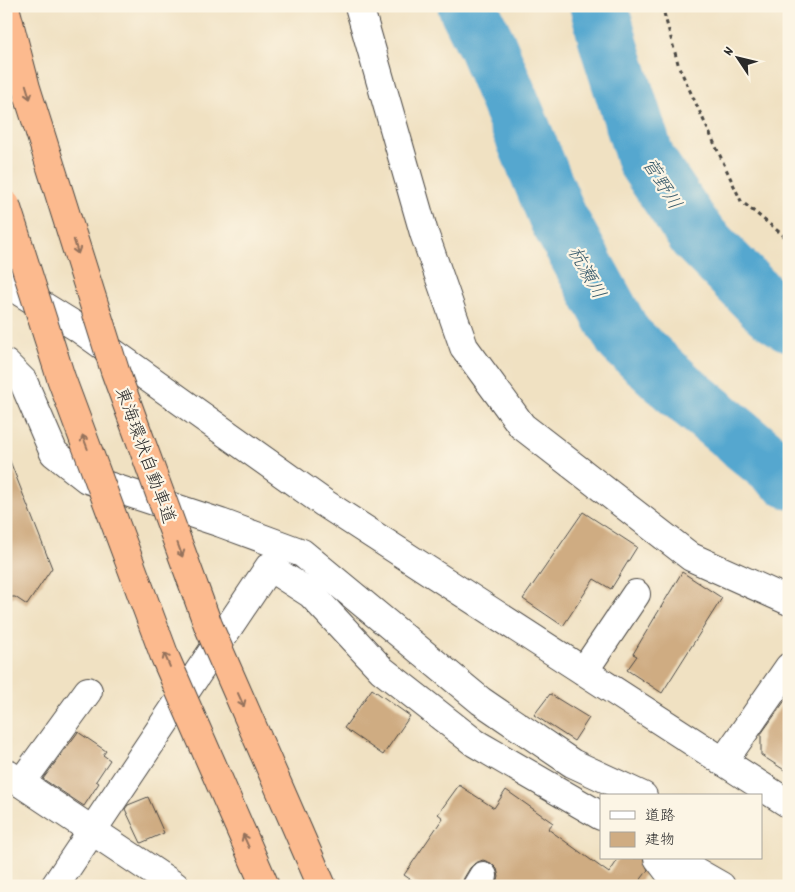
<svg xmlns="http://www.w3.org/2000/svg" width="795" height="892" font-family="Dekko,'Klee One',sans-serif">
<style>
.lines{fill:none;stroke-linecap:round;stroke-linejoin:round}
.river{stroke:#54a7cf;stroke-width:59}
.building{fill:#cfac82}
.street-casing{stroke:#494642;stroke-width:30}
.path{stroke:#494642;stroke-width:3;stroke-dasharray:4 4;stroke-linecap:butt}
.street{stroke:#fff;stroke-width:28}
.highway-bridge-casing{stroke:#494642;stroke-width:30;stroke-linecap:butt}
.highway-bridge{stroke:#fcba8e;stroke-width:28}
.oneway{stroke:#94725c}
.labels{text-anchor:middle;stroke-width:4.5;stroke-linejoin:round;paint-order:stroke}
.street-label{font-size:18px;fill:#2b2b2b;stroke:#fcf5e5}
.water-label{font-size:19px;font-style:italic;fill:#3b5d6d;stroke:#fcf5e5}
</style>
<rect width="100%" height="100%" fill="#fcf5e5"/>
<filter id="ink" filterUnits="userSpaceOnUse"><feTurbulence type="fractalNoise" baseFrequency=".02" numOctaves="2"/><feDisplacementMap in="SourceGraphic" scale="10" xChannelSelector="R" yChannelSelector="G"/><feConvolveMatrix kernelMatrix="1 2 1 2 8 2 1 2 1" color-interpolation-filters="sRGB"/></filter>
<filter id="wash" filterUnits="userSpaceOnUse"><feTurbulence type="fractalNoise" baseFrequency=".0096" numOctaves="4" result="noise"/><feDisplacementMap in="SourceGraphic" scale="20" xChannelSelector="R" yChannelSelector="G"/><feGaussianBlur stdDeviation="1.12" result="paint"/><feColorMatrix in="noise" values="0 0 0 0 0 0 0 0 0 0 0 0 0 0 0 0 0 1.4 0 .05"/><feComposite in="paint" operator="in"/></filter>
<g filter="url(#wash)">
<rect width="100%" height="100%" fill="#f0e1c2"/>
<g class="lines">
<g class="river">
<path d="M467,6l20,40 71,172 66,120 54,50 111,91"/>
<path d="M599,6l11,42 36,112 51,76 72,73 20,13"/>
</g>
</g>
<g id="blocks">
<g class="building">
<path d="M6,456h2l44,112 -25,37 -12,-8h-9z"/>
<path d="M583,512l54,35 -26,42 -17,-10 -31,47 -40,-27z"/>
<path d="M682,572l40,26 -60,95 -35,-23 10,-14 -4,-2z"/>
<path d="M372,689l38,27 -27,39 -39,-27z"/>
<path d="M550,694l39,24 -15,23 -40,-26z"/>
<path d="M789,695v78l-28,-18v-21z"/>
<path d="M78,732l28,19 -3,4 7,5 -14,21 3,2 -15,23 -41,-27z"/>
<path d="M459,785l35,23 12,-18 47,33 -5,6 61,44 10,-15h24l5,12 -12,16h-141l4,-9 -2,-8 -6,-6 -8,-3 -8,3 -5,5 -6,10 -3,8h-41l-16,-11 39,-57 -5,-4z"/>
<path d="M148,797l16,36 -23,10 -16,-34 3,-4z"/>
</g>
</g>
</g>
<g filter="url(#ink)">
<use href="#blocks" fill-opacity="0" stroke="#494642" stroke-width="1"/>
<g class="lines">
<defs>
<g id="street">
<path d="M359,6l65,227 40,114 58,79 169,131 98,44"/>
<path d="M6,283l71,44 247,176 465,301"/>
<path d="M6,364l17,17 31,72 33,26 134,44 81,30 179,148 91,62 71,33"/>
<path d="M584,671l52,-77"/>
<path d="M723,762l66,-95"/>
<path d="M6,773l169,113"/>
<path d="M21,783l67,-92"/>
<path d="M658,858l21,28"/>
<path d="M672,858l49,28"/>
<path d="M55,886l214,-319 42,27 71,76 93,73 126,73"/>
<path d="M477,886l6,-10"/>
</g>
</defs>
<use href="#street" class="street-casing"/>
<path class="path" d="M662,6l17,61 62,134 48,39"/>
<use href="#street" class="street"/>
<defs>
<g id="highway-bridge">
<path d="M6,11l20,77 89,283 93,254 114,261"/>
<path d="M6,205l55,173 104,279 100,229"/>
</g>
</defs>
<use href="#highway-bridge" class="highway-bridge-casing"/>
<use href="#highway-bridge" class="highway-bridge"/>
</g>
<defs><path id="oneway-shaft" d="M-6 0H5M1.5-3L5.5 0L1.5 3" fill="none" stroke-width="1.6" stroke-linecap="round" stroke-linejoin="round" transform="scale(1.25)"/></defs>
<g class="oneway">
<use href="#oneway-shaft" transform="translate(28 92) rotate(73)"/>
<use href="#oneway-shaft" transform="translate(76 247) rotate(73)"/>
<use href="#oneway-shaft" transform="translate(85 442) rotate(-111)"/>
<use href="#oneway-shaft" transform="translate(180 550) rotate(70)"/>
<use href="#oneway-shaft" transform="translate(167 660) rotate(-113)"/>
<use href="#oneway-shaft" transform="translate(241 700) rotate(66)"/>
<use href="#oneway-shaft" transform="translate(246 841) rotate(-114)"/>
</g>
</g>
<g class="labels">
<g class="street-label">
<text transform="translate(146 455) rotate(70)" y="6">東海環状自動車道</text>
</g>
<g class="water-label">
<text transform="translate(663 183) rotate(58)" y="7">菅野川</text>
<text transform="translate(588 272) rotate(61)" y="7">杭瀬川</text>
</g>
</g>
<rect width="795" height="892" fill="none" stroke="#fcf5e5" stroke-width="25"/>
<rect x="600" y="794" width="162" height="65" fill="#fcf5e5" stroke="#a8a49b"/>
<rect x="610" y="811" width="25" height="8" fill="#ffffff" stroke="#a8a49b"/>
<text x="645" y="820" font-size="15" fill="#2b2b2b">道路</text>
<rect x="610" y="832" width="25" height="15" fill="#cfac82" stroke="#a8a49b"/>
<text x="645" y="844" font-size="15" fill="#2b2b2b">建物</text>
<g transform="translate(738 58) rotate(305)" stroke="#fcf5e5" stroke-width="4" paint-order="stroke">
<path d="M0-4L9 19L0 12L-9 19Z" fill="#2b2b2b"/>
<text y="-8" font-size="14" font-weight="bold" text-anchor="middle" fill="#2b2b2b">N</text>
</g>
</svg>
